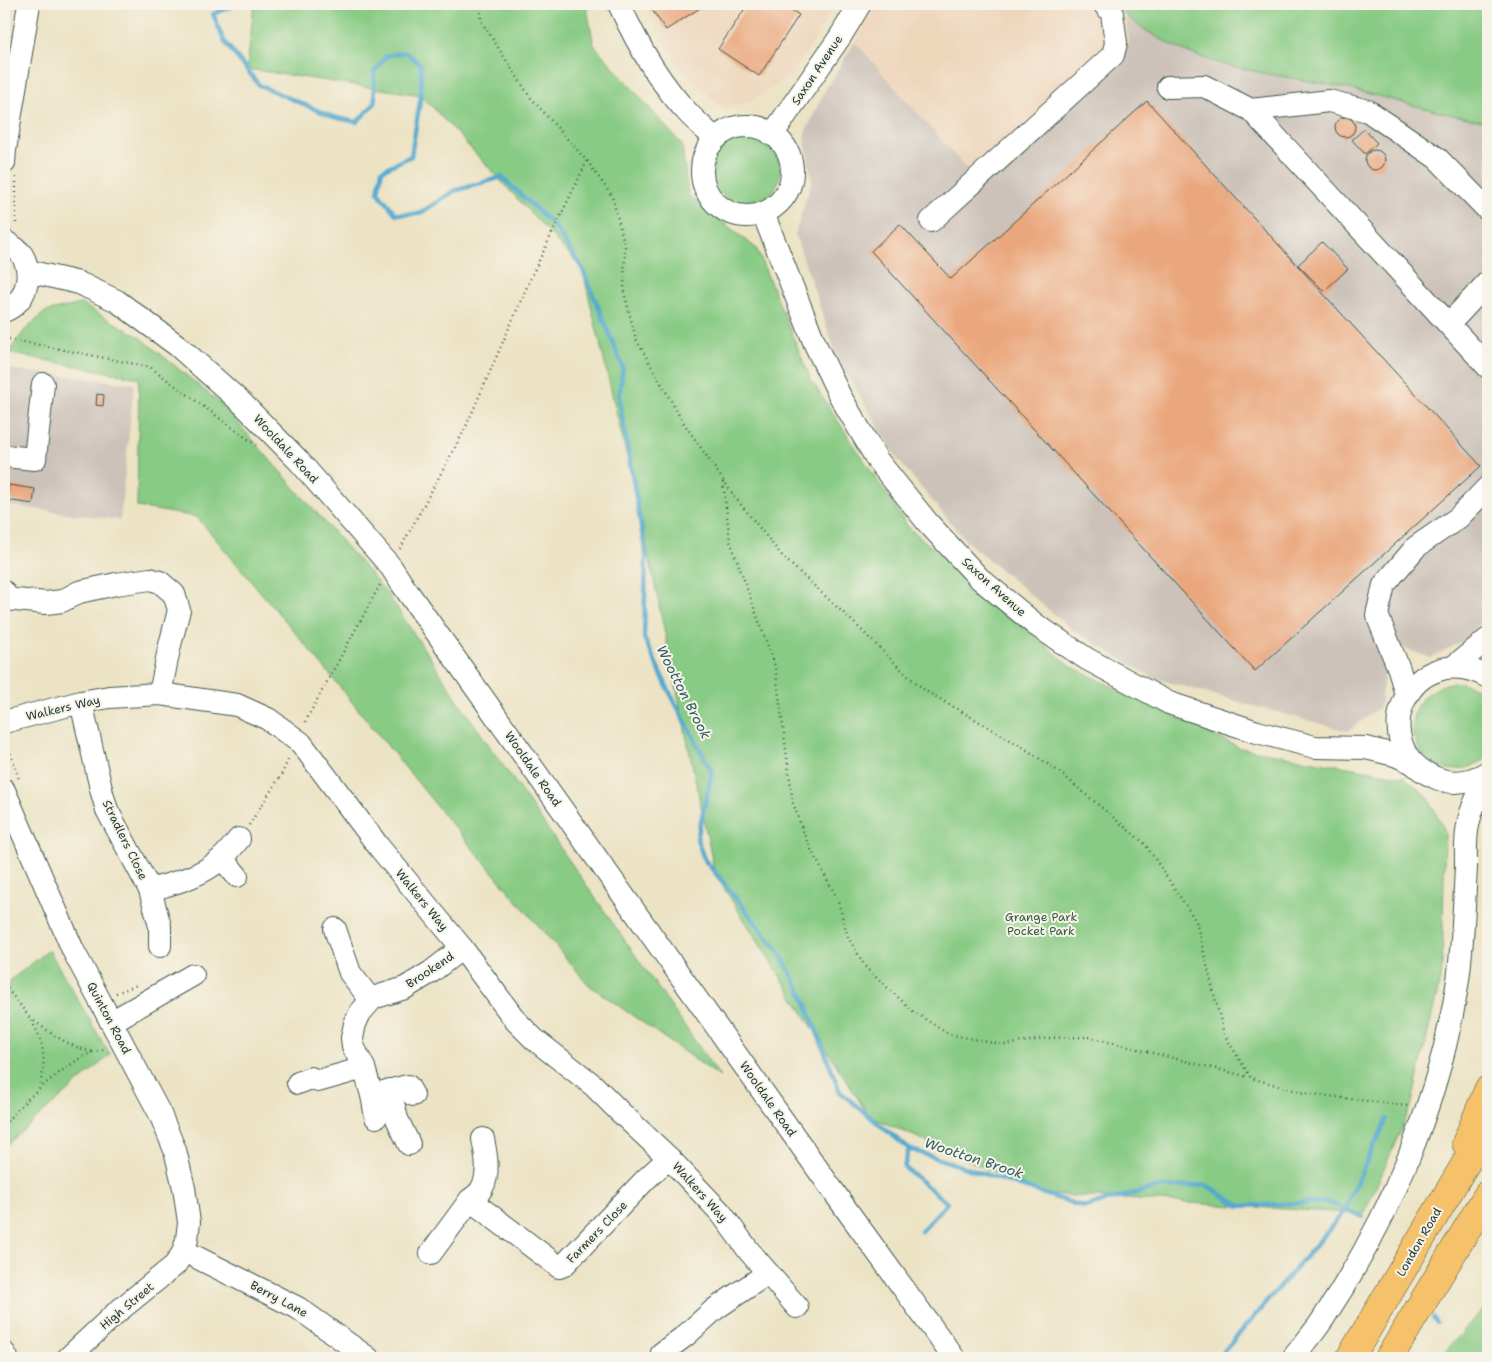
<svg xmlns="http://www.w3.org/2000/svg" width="1492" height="1362" font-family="'Shantell Sans',sans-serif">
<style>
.built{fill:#eed6bb}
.industrial{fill:#ccc2b9}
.green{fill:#88cb84;stroke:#54845c}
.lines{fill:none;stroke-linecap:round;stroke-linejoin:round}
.stream{stroke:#52a9cf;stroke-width:4.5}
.building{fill:#eaa77e}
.minor-casing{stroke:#3e564a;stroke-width:24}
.highway-casing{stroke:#3e564a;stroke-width:29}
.path{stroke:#3e564a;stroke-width:2.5;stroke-dasharray:1 4;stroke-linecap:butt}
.minor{stroke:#fff;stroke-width:22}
.highway{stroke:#f5c16b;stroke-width:28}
.labels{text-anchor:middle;stroke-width:4;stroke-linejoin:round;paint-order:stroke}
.street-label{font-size:12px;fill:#1f3d34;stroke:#f7f3e8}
.park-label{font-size:12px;fill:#345944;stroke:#f7f3e8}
.water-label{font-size:14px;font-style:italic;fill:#2e5d62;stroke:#f7f3e8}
</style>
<rect width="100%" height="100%" fill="#f7f3e8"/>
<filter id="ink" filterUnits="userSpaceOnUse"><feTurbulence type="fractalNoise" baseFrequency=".02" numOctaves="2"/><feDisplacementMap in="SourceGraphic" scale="10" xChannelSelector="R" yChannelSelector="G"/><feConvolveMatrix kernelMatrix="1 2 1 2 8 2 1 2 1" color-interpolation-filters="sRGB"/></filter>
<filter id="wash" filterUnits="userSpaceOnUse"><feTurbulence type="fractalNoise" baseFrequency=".0096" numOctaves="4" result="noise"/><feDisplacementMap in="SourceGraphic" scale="20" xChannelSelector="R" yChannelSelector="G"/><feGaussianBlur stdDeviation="1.12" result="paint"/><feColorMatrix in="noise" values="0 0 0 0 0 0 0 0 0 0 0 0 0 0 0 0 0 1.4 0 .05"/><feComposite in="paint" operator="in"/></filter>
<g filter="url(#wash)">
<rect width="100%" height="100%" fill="#ece3c4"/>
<g class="built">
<path d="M642,4h194l-42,70 -42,27 -29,8 -42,-41z"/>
<path d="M879,4h235l11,11 4,28 -8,19 -139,123 -127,-143z"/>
</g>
<g class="industrial">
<path d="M1125,15l38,25 46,20 35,9 60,10 39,8 145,35v490l-18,25 -39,21 -31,-11 -15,19 -5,41 -32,24 -102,-27 -92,-26 -80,-47 -108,-90 -68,-81 -61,-103 -42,-123 17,-54 -8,-45 20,-43 31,-50 126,143 140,-123 8,-19z"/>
<path d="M6,369l128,15 -14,136 -116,-15v-119z"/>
</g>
<g class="green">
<path d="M254,4h332l8,41 88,100 6,50 68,53 55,132 97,147 162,139 170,82 164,29 23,19 18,35 -3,141 -31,135 -47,107 -320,-20 -175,-78 -154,-242 -78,-375 -55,-231 -161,-173 -174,-26z"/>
<path d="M1114,4h374v118c-48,-8 -96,-23 -143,-34 -34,-8 -68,-11 -101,-19 -47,-9 -97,-31 -130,-65z"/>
<circle cx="746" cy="171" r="34"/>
<path d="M81,304l59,33 81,67 159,181 13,17 77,116 250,359 -131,-92 -145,-170 -136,-167 -111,-131 -60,-10 2,-129 -131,-25 17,-23 20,-18z"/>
<path d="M1454,682c14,2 24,5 34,14v61c-65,49 -114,-58 -34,-75z"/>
<path d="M49,950l61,105 -106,92v-152l8,-16z"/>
<path d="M1488,1304v54h-49z"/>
</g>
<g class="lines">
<g class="stream">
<path d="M237,4l-24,10 11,27 35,44 74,32 24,5 18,-19 -1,-30 12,-17 20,-4 15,13v30l-10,61 -29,14 -4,22 18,22h23l35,-23 48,-14 53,50 27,41 41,99 -4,30 27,159 -2,82 26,55 42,79 -15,67 7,20 73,90 26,46 37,97 69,57 175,58 71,-19 51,-3 34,21 87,-4 36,15"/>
<path d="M909,1149l-5,18 43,36 -26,28"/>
<path d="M1433,1317l4,6"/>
<path d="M1219,1357l127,-147 4,-14 37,-77"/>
</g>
</g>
<g id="blocks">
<g class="building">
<path d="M648,4h53l2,2 -37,24z"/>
<path d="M748,4h35l16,11 -40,61 -41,-27z"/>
<path d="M1147,101l334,365 -226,205 -384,-420 29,-27 51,55z"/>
<circle cx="1345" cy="127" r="10"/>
<path d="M1364,129l13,14 -12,11 -13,-14z"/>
<circle cx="1375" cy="160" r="10"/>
<path d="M1322,242l26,27 -24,22 -26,-26z"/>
<path d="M97,394l7,1 -1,11 -7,-1z"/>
<path d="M9,485l26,4 -2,15 -26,-4z"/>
</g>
</g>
</g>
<g filter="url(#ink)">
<use href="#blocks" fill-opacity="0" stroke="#3e564a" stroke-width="1"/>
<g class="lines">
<defs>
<g id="minor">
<path d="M619,4c18,40 40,79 71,111 8,8 17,16 25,24"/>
<path d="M1168,87l36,-1 47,24 237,257"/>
<path d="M1251,110l78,-9 39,10 69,47 51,52"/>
<circle cx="747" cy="171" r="45"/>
<path d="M772,135l68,-98 20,-33"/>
<path d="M4,163l1,-13 24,-146"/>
<path d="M763,213l52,131 25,52 38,65 50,62 51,55 57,47 51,34 82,44 88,29 58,15 51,1 29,7 18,8"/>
<path d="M931,221l182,-166 3,-12 -4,-30 -8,-9"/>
<path d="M4,241c7,4 13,7 18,14 12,20 4,48 -18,56"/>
<path d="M28,273h8l43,10 38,18 61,45 65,58 55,56 93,107 11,17 444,625 108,149"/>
<path d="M1449,324l39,-42"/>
<path d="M4,456l31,3 8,-75"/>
<path d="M4,592l2,7 40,4 16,-2 17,-9 37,-8 34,-5 10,3 14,12 5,16 -10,39 -9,45"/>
<path d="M1453,667l35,-28"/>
<path d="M1488,677c-78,-42 -126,69 -54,100 19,9 37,5 54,-5"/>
<path d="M1406,695l-7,-26 -22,-54 7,-30 32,-38 42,-29 30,-31"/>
<path d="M81,702l21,91 5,17 43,80 10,36v20"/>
<path d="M4,722l77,-20 28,-5 51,-3 77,11 31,14 33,24 78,104 83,101 54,73 18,18 59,46 27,27 49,46 52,55 28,38 48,56"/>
<path d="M4,790l69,160 87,164 15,36 9,38 5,34 -2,17 -3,12 -9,14 -59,48 -48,45"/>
<path d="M222,858l15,18"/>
<path d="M150,890c24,-7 50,-13 71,-31 6,-5 12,-13 18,-20"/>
<path d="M335,929l15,44 21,27"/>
<path d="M111,1022l82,-47"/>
<path d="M298,1083l13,-5 7,3 46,-13"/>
<path d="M390,1090l7,29 12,25"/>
<path d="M372,1095l4,22"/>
<path d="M413,1095l-5,-9 -36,9 -8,-27 -11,-22 -1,-8 3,-14 5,-11 13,-15 32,-10 26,-16 31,-24"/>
<path d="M470,1200c4,-3 10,-7 12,-12 8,-14 4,-34 1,-49"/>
<path d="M184,1251l114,57 70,50"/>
<path d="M431,1253l39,-53 89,67 5,-2 82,-86 23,-21"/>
<path d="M4,1353l3,5"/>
<path d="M662,1353l23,-17 30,-27 53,-36"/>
<path d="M1293,1358c10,-13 21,-25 30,-39 67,-101 117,-218 135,-339 5,-37 6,-75 8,-113 0,-14 -1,-28 2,-42 3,-17 11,-33 20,-48"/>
</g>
<g id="highway">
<path d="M1466,1143l22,-53"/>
<path d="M1350,1358l138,-232"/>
<path d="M1389,1358l99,-164"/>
</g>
</defs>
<use href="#minor" class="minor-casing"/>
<use href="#highway" class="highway-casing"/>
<g class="path">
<path d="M587,161l25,35 13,50 -1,46 12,47 47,83 51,74 49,61 68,63 57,56 18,15 95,55 37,25 87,73 51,77 28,113 27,44 53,15 104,13"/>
<path d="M16,177v49"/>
<path d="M4,338l146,29 106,78"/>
<path d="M723,482l7,59 45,125 18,137 14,39 30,56 11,39 18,31 47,43 35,23 56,11 45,-7 40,-1 160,40"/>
<path d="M400,549l65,-120 68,-156 54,-112 -57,-64 -49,-76 -1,-17"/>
<path d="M305,722l75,-137"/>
<path d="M6,739l13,40"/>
<path d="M249,825l34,-53 6,-15"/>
<path d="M4,985c28,35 49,56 35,103"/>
<path d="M116,993l21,-8"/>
<path d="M34,1021c20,14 34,25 58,31"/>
<path d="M4,1125c18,-24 60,-59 86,-72 5,-2 11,-2 15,-4"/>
</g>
<use href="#minor" class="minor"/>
<use href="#highway" class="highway"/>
</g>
</g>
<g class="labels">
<g class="street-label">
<text transform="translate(817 70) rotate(-56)" y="4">Saxon Avenue</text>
<text transform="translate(286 449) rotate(47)" y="4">Wooldale Road</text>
<text transform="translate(994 587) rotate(42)" y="4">Saxon Avenue</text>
<text transform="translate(63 708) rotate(-13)" y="4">Walkers Way</text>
<text transform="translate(533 769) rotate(55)" y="4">Wooldale Road</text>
<text transform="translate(125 840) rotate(64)" y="4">Stradlers Close</text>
<text transform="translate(422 900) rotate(51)" y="4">Walkers Way</text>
<text transform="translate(430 970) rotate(-34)" y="4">Brookend</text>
<text transform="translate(109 1018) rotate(62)" y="4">Quinton Road</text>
<text transform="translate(768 1099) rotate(55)" y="4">Wooldale Road</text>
<text transform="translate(700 1192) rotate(48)" y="4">Walkers Way</text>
<text transform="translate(597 1232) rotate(-46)" y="4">Farmers Close</text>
<text transform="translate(1419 1242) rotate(-60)" y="4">London Road</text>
<text transform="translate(279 1299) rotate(28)" y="4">Berry Lane</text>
<text transform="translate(127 1306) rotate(-40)" y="4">High Street</text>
</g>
<g class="park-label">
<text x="1041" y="921">Grange Park<tspan x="1041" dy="14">Pocket Park</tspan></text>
</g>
<g class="water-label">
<text transform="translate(684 692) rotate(63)" y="5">Wootton Brook</text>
<text transform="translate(974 1158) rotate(18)" y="5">Wootton Brook</text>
</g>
</g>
<rect width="1492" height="1362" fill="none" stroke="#f7f3e8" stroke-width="20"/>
</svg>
